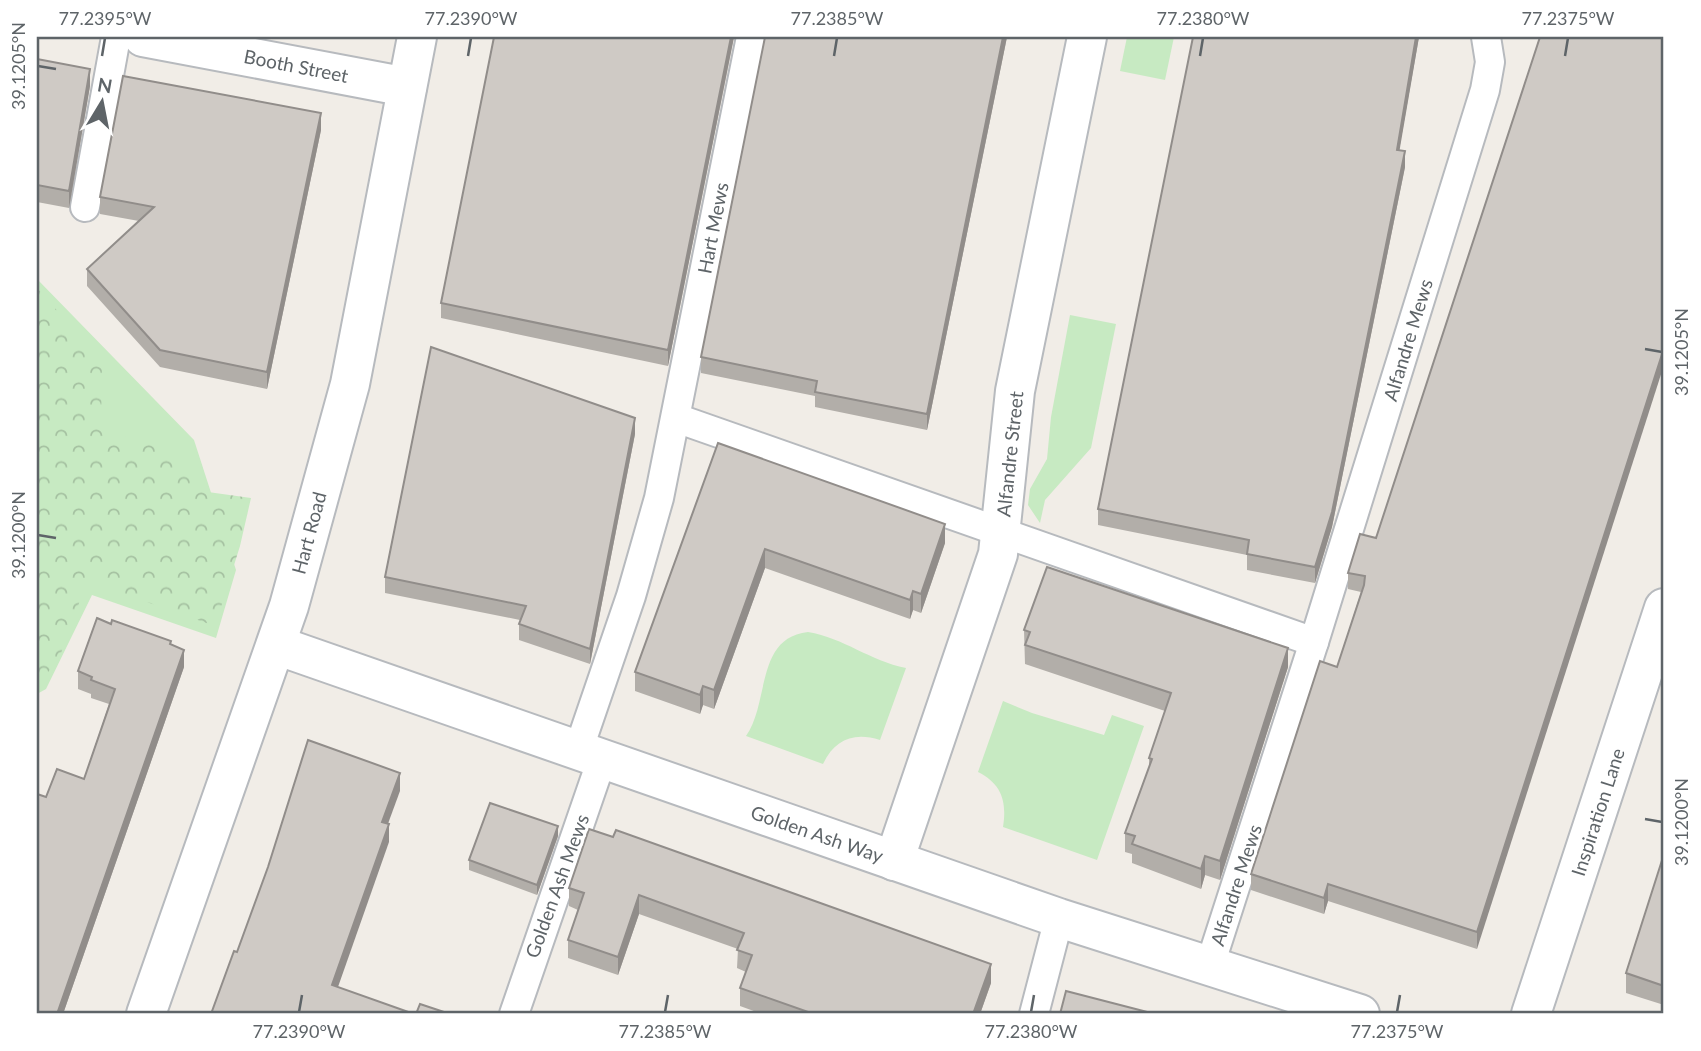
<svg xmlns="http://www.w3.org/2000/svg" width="1701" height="1051" font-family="Lato,sans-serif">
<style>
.green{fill:#c7eac2}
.forest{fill:url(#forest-crowns)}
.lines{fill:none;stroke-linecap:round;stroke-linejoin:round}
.service-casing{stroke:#b7babe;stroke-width:32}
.minor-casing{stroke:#b7babe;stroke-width:42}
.service{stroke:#fff;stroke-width:28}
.minor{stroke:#fff;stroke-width:38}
.wall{fill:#b2aea9}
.shaded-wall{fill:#918d8a}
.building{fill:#cfcac5;stroke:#918d8a;stroke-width:2}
.ticks{fill:none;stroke:#5e6468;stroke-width:2.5}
.labels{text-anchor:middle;stroke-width:6;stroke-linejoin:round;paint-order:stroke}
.street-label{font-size:19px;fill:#5e6468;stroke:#fff}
.neatline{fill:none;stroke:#5e6468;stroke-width:2.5}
.ticks-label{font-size:18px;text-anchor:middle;fill:#5e6468}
</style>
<defs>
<pattern id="forest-crowns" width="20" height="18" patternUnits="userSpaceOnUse" patternTransform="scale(1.75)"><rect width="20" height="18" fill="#c7eac2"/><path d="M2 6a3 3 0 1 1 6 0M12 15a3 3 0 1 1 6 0" fill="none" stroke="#a5c1a1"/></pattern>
</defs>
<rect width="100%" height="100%" fill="#f1ede7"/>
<g class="green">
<path d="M1127,37h47l-9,43 -45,-9z"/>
<path d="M37,279l157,161 42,130 -20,68 -124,-43 -46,94 -9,5z"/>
<path d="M1070,315l46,9 -25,124 -46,52 -5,23 -12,-18 2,-16 17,-30 4,-42z"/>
<path d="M808,632c36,6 62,29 98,36l-26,72c-26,-8 -45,-1 -57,24l-77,-28c24,-34 9,-98 62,-104z"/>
<path d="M1003,701l29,12 72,22 8,-20 32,11 -47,134 -94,-33c4,-25 -1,-43 -25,-55z"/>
</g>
<path class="forest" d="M37,288l65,73 -1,70 65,15 42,46 43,6 -11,48 -25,80 -128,-45 -27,75 -23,31z"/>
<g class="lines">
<defs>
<g id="service">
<path d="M85,207l31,-170"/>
<path d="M676,418l638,224"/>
<path d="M578,751l53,-155 28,-98 92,-461"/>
<path d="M1209,968l105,-326 171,-552 5,-28 -4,-25"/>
<path d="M514,1014l88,-255"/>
<path d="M1034,1014l25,-96"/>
</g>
<g id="minor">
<path d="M143,37l264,50"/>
<path d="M276,645l783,273 301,96"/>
<path d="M894,861l104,-307 17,-163 72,-354"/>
<path d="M146,1014l143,-408 61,-222 67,-347"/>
<path d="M1531,1014l133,-406"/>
</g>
</defs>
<use href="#service" class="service-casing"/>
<use href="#minor" class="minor-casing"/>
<use href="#service" class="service"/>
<use href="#minor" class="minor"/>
</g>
<g class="wall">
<path d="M494,37h240l-66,329 -227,-48v-15z"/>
<path d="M1007,37l-80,393 -112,-23v-11l-114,-23v-16z"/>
<path d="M1193,37h226l-20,113 6,17 -73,360 -17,56 -68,-13v-15l-149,-30v-16z"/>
<path d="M1540,37l-63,912 -149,-48 -4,13 -73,-24v-16l86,-207 24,-75 -13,-3v-16l28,-35z"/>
<path d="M37,59l53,27 -21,122 -32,-6z"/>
<path d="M321,130l-54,259 -107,-22 -73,-81v-17l52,-48 -39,-7v-17z"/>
<path d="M635,434l-45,230 -71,-24v-16l1,-4 -135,-27v-16z"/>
<path d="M718,443l227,100 -24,70 -8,-3 -3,9 -145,-51 -51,141 -11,-4 -3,9 -65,-23v-19z"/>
<path d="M1024,630l264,37 -68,213 -15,-5 -4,14 -69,-26v-9l-7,-2v-19l24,-65v-10l16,-47 -140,-47z"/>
<path d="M171,645l13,22 -121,347 -17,-217 38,-18 25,-75 -18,-6v-4l-13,-5v-18z"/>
<path d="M589,829l402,154 -11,31h-218l-22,-8v-18l6,-16 -9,-4 1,-19 -99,-35 -21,61 -50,-17v-18l10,-30 -9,-4v-18z"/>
<path d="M558,836l-21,59 -68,-25v-10z"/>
<path d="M1664,854v151l-38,-12v-20z"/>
</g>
<g class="shaded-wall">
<path d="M731,37h3l-66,329v-16z"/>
<path d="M1003,37h4l-80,393v-16z"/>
<path d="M1416,37h3l-22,128v-15z"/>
<path d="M90,69v17l-21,122v-17z"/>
<path d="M321,113v17l-54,259v-17z"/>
<path d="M1405,151v16l-73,360 -17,56v-16z"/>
<path d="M1664,348v17l-187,584v-17z"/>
<path d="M635,418v16l-45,230v-15z"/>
<path d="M945,524v19l-24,70v-19z"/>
<path d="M765,549v19l-51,141v-19z"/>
<path d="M913,591v19l-3,9v-19z"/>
<path d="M1288,648v19l-68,213v-19z"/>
<path d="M184,650v17l-121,347h-6z"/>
<path d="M703,686v19l-3,9v-19z"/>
<path d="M400,773v18l-18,49v-18z"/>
<path d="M389,824v18l-57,162v-19z"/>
<path d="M558,826v10l-21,59v-10z"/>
<path d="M1205,856v19l-4,14v-20z"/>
<path d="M1328,884v17l-4,13v-16z"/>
<path d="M639,895v19l-21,61v-18z"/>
<path d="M991,964v19l-11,31h-7z"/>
</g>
<g class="building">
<path d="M494,37h237l-63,313 -227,-47z"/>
<path d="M765,37h238l-76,377 -112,-22 2,-11 -116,-24z"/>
<path d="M1193,37h223l-19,113 8,1 -73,361 -17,55 -68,-13 2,-14 -151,-31z"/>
<path d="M1540,37h124v311l-187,584 -149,-48 -4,14 -73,-24 69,-213 17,6 27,-82 1,-9 -17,-3 12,-39 16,4z"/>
<path d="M37,59l53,10 -21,122 -32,-6z"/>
<path d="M123,76l198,37 -54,259 -107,-22 -73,-81 67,-62 -54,-10z"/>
<path d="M431,347l204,71 -45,231 -71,-25 7,-18 -141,-29z"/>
<path d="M718,443l227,81 -24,70 -8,-3 -3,9 -145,-51 -51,141 -11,-4 -3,9 -65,-23z"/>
<path d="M1047,567l241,81 -68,213 -15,-5 -4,13 -69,-25 3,-8 -10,-3 27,-74 -3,-1 22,-65 -146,-48 5,-13 -6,-2z"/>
<path d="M97,618l14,6 1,-4 59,21 -1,3 14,6 -127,364h-20v-220l9,3 11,-28 27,10 31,-90 -24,-9 1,-3 -14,-6z"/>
<path d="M308,740l92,33 -18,49 7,2 -57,161 82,29h-203l23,-63 3,1 31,-85z"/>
<path d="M490,803l68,23 -21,59 -68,-25z"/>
<path d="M589,829l24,8 3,-7 375,134 -18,50h-162v-1l-71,-25 12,-33 -15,-5 7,-17 -105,-38 -21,62 -50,-17 16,-47 -15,-5z"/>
<path d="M1664,854v132l-38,-13z"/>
<path d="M1066,991l89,23h-95z"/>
<path d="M420,1004l30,10h-34z"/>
</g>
<path class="ticks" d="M102,56l3,-18M468,56l3,-18M834,56l3,-18M1200,56l3,-18M1565,56l3,-18M38,66l18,3M1645,349l17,3M38,535l18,3M1645,819l17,3M299,1012l3,-17M665,1012l3,-17M1031,1012l3,-17M1397,1012l3,-17"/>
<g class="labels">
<g class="street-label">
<text transform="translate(296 66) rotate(11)" y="7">Booth Street</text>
<text transform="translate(713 228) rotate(-79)" y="7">Hart Mews</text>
<text transform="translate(1408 340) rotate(-73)" y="7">Alfandre Mews</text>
<text transform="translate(1010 454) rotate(-84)" y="7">Alfandre Street</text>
<text transform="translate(309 533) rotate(-75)" y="7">Hart Road</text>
<text transform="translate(1598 812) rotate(-72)" y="7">Inspiration Lane</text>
<text transform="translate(817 834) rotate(19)" y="7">Golden Ash Way</text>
<text transform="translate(1236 885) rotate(-72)" y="7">Alfandre Mews</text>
<text transform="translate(557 886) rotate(-70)" y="7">Golden Ash Mews</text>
</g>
</g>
<rect width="1701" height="1051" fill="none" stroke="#ffffff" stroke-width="77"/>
<g transform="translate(102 102) rotate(10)" stroke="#ffffff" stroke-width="5" paint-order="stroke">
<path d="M0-5L12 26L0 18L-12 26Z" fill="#5e6468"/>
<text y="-10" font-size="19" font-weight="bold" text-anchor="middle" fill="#5e6468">N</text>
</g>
<rect x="38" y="38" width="1624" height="974" class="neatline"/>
<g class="ticks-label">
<text x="105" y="25">77.2395°W</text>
<text x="471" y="25">77.2390°W</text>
<text x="837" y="25">77.2385°W</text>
<text x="1203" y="25">77.2380°W</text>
<text x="1568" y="25">77.2375°W</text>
<text transform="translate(19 66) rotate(-90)" y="6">39.1205°N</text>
<text transform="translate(1682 352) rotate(-90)" y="6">39.1205°N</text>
<text transform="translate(19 535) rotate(-90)" y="6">39.1200°N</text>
<text transform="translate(1682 822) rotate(-90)" y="6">39.1200°N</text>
<text x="299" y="1038">77.2390°W</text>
<text x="665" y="1038">77.2385°W</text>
<text x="1031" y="1038">77.2380°W</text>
<text x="1397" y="1038">77.2375°W</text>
</g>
</svg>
